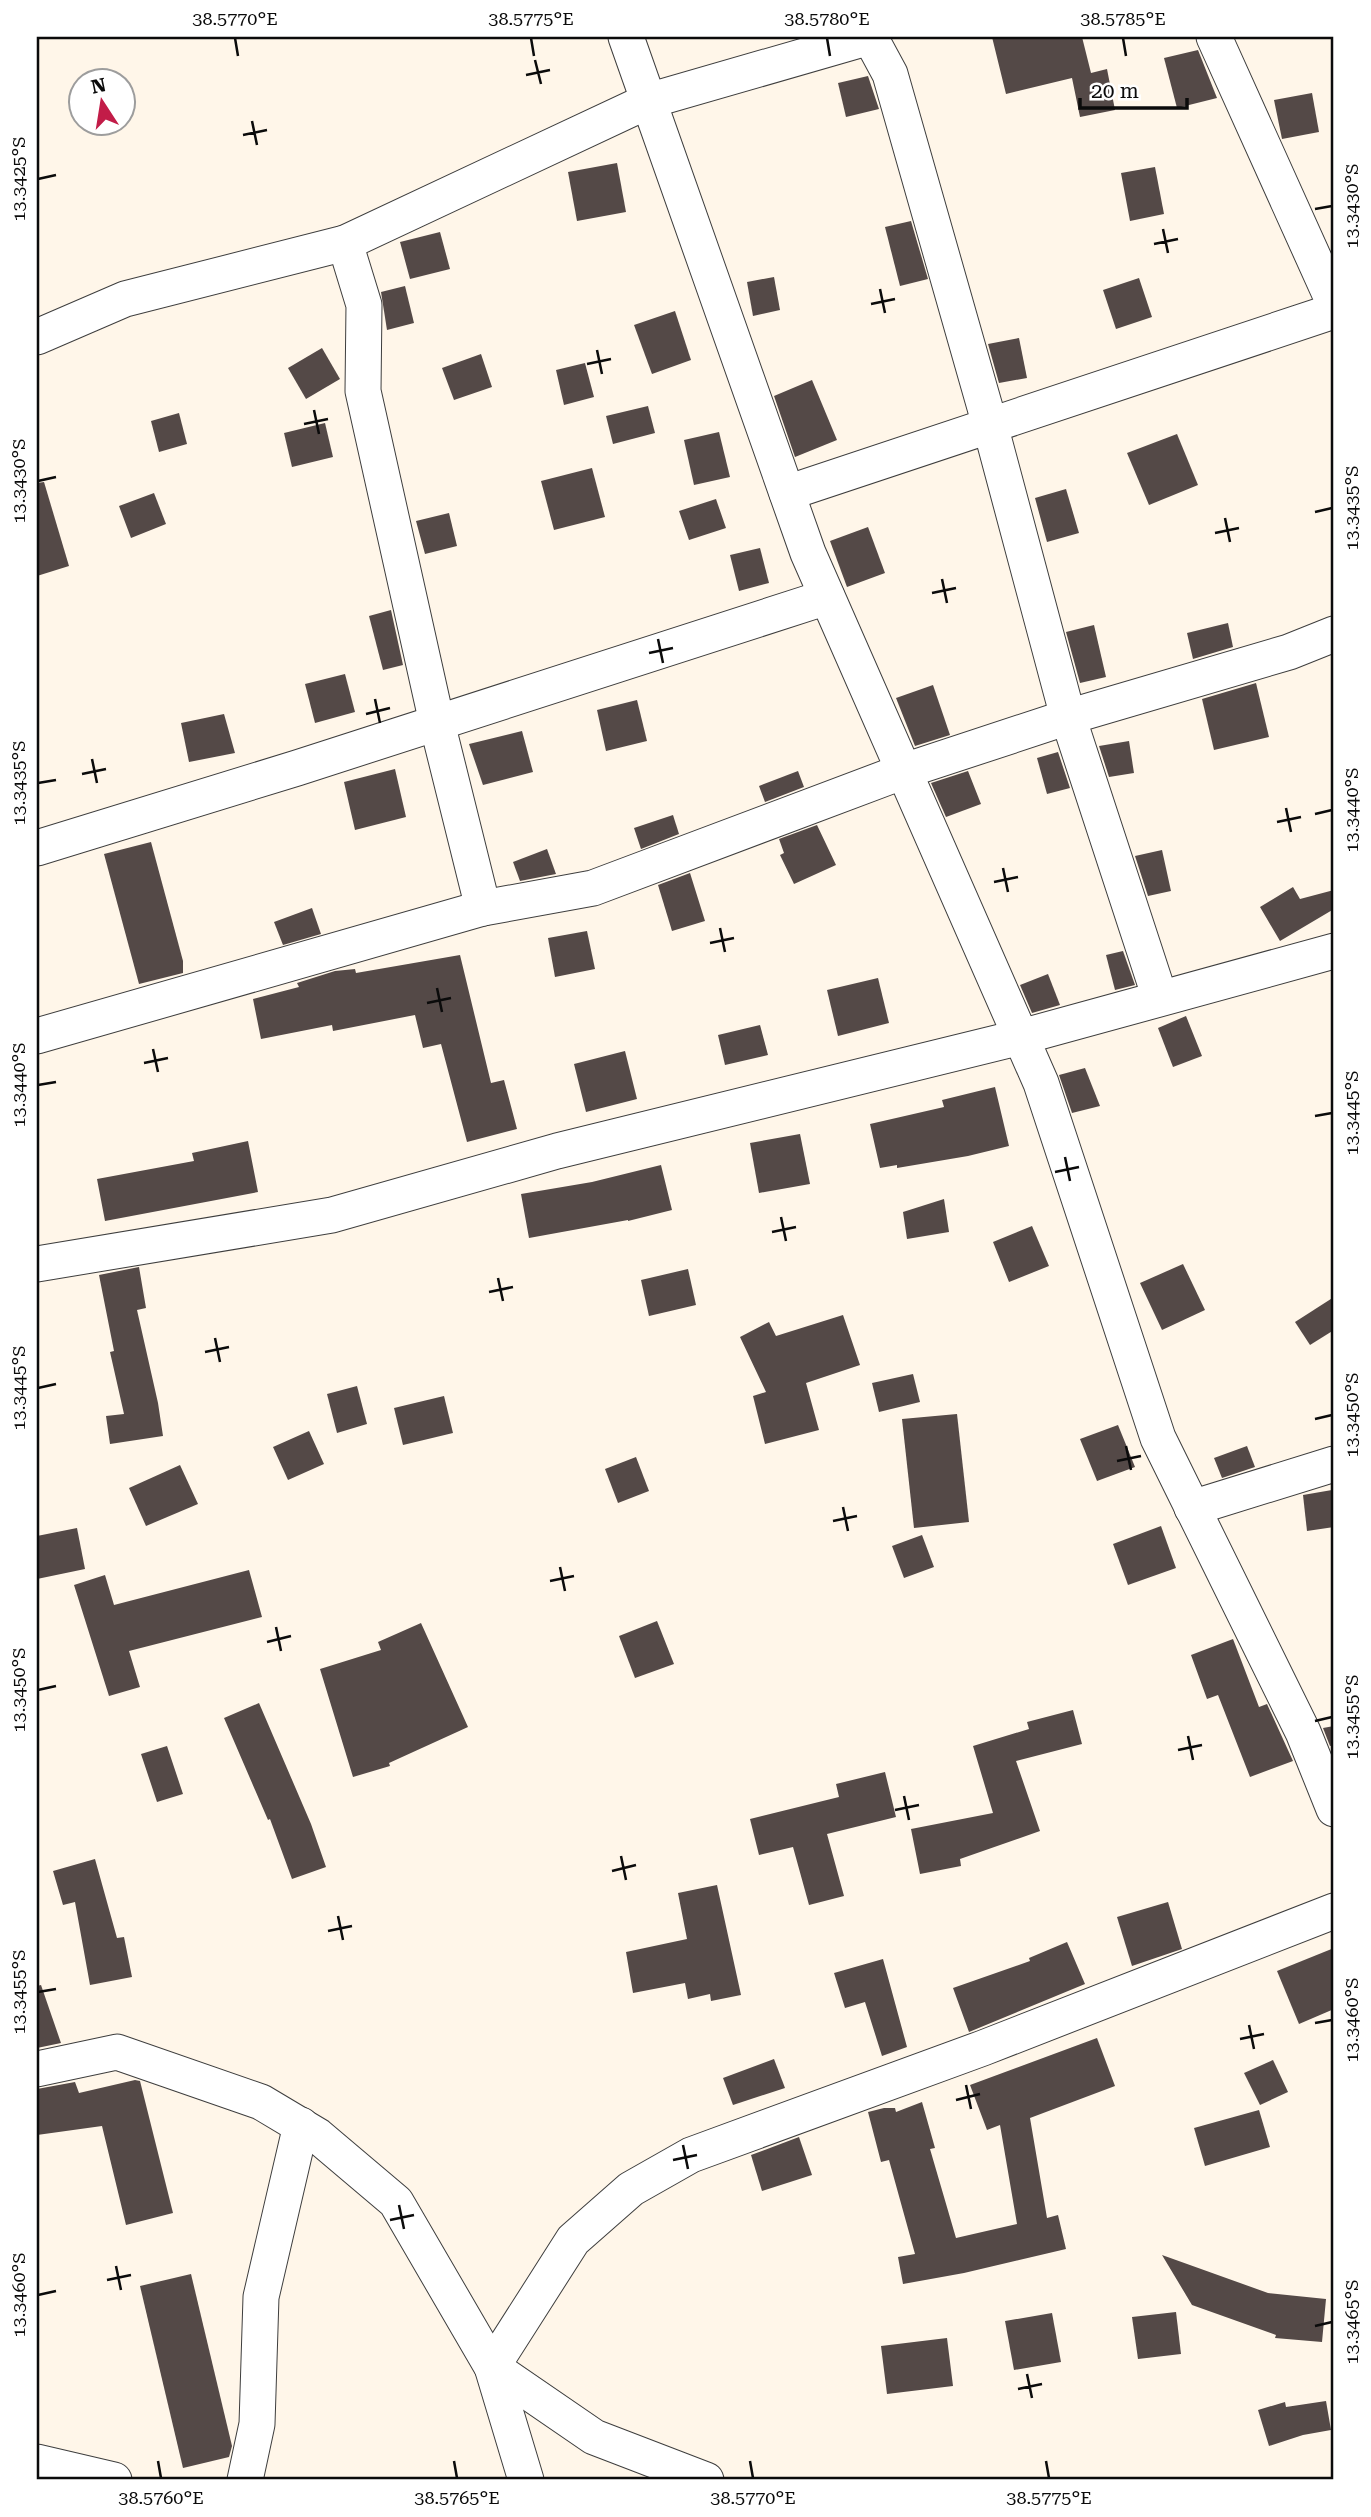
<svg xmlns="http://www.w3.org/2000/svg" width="1371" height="2517" font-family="'Roboto Serif',serif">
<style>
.building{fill:#544947}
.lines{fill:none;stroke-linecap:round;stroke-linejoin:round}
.street-casing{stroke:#3e3e3e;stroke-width:37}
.street{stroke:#fff;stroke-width:35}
.ticks{fill:none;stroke:#0b0b0b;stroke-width:2.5}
.neatline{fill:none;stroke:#0b0b0b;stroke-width:2.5}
.ticks-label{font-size:18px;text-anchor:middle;fill:#0b0b0b}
</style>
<rect width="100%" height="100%" fill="#fff6e9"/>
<g class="building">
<path d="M992,37h90l9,36 16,-4 8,41 -35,7 -8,-39 -66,16z"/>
<path d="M1198,50l19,48 -40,10 -13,-50z"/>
<path d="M868,76l11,33 -33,8 -8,-34z"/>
<path d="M1312,93l7,39 -37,7 -8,-39z"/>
<path d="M617,163l9,49 -49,9 -9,-49z"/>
<path d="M1155,167l9,47 -34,7 -9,-48z"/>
<path d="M911,221l17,58 -28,7 -15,-59z"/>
<path d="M440,232l10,37 -40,10 -10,-37z"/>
<path d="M774,277l6,33 -27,6 -6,-34z"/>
<path d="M1139,278l13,39 -36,12 -13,-39z"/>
<path d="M405,286l9,37 -27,7 -6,-38z"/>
<path d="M675,311l16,49 -39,14 -18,-49z"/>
<path d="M1019,338l8,40 -28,5 -11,-39z"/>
<path d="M322,348l18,31 -34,20 -18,-31z"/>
<path d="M481,354l11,33 -38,13 -12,-32z"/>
<path d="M585,363l9,34 -30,8 -8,-35z"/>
<path d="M812,380l25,60 -42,17 -21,-61z"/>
<path d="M648,406l7,27 -42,11 -7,-28z"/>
<path d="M179,413l8,31 -28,8 -8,-31z"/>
<path d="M325,423l8,34 -41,10 -8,-34z"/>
<path d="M719,432l11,45 -36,8 -10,-45z"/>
<path d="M1177,434l21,51 -49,20 -22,-52z"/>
<path d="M592,468l13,49 -51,13 -13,-49z"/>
<path d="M44,482l25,84 -32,10v-93z"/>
<path d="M1066,489l13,44 -32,9 -12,-44z"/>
<path d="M154,493l12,31 -35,14 -12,-32z"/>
<path d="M716,499l10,29 -37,12 -10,-29z"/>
<path d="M449,513l8,33 -32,8 -9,-33z"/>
<path d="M868,527l17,46 -38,14 -17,-46z"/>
<path d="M760,548l9,35 -30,8 -9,-36z"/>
<path d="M391,610l12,55 -20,5 -14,-54z"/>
<path d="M1228,623l5,24 -40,12 -6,-26z"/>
<path d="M1094,625l12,52 -26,6 -14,-51z"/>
<path d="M345,674l10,38 -40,11 -10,-39z"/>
<path d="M1256,683l13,54 -55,13 -12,-51z"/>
<path d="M933,685l17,50 -35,11 -19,-48z"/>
<path d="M637,700l10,41 -41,10 -9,-41z"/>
<path d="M224,714l11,39 -46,9 -8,-39z"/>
<path d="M522,731l11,41 -50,13 -14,-41z"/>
<path d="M1129,741l5,32 -25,4 -10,-31z"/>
<path d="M1058,752l12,36 -23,6 -10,-36z"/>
<path d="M395,769l11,48 -51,13 -11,-48z"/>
<path d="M798,771l6,16 -39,15 -6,-16z"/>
<path d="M968,771l13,33 -35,13 -15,-34z"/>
<path d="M673,815l6,19 -38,15 -7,-21z"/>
<path d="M817,825l19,40 -42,19 -14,-29 4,-2 -5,-14z"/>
<path d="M151,842l32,119v12l-44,11 -35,-130z"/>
<path d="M547,849l9,25 -36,7 -7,-19z"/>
<path d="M1162,850l9,41 -23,5 -13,-40z"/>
<path d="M690,873l15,48 -33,10 -14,-46z"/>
<path d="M1293,887l7,12 34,-9v19l-54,32 -20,-34z"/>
<path d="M312,908l9,26 -38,11 -9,-23z"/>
<path d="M587,931l8,38 -40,8 -7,-39z"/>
<path d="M1123,951l12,34 -20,5 -9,-35z"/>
<path d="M460,955l31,128 13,-3 13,49 -50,13 -26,-98 -18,4 -8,-33 -82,16 -1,-6 -71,14 -8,-40 46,-12 -2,-4 38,-12 20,-2 1,4z"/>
<path d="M1048,974l12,31 -28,8 -12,-28z"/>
<path d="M878,978l11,45 -51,13 -11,-46z"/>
<path d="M1186,1016l16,40 -29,11 -15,-39z"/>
<path d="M760,1025l8,30 -43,10 -7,-30z"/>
<path d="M625,1051l12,48 -51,13 -12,-48z"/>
<path d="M1085,1068l15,38 -28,7 -13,-38z"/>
<path d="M995,1087l14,59 -41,10 -71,12v-3l-17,3 -10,-44 74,-17 -2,-7z"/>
<path d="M800,1134l10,50 -51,9 -9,-50z"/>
<path d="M248,1141l10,51 -153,29 -8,-42 97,-18 -2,-8z"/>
<path d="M661,1165l11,45 -44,11v-1l-99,18 -8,-44 71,-12z"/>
<path d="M944,1199l5,33 -42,7 -4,-27z"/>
<path d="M1032,1226l17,40 -40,16 -16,-40z"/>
<path d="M1183,1264l22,46 -43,20 -22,-47z"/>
<path d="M139,1267l7,41 -9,2 21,93 5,33 -53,8 -4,-28 18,-2 -14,-62 4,-1 -15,-76z"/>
<path d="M688,1269l8,36 -47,11 -8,-36z"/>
<path d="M1334,1297v33l-24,15 -15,-23z"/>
<path d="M843,1315l17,50 -54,18 13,47 -54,14 -12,-48 13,-4 -26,-55 29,-15 7,14z"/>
<path d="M913,1374l7,28 -41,10 -7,-29z"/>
<path d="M357,1386l10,38 -30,9 -10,-39z"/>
<path d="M444,1396l9,37 -50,12 -9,-37z"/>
<path d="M957,1414l12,108 -55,6 -12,-109z"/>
<path d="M1118,1425l17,42 -38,14 -17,-42z"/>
<path d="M309,1431l15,33 -36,16 -15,-33z"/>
<path d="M1247,1446l8,21 -33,11 -8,-20z"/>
<path d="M636,1457l13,34 -31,12 -13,-34z"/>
<path d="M180,1465l18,39 -52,22 -17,-38z"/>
<path d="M1332,1490l2,37 -27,4 -4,-36z"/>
<path d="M1161,1526l15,42 -48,17 -15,-41z"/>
<path d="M77,1528l8,41 -48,10v-43z"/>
<path d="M922,1535l12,32 -30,11 -12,-32z"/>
<path d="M249,1570l13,47 -133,34 11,36 -31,9 -35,-111 31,-10 9,30z"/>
<path d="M657,1621l17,43 -39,14 -16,-42z"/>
<path d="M421,1623l47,104 -79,36 1,3 -37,11 -33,-108 61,-19 -3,-8z"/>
<path d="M1233,1639l26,68 8,-3 26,57 -43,16 -32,-82 -11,4 -16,-44z"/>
<path d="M259,1703l52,121 15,43 -34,12 -22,-60 -2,1 -44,-102z"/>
<path d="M1073,1710l9,34 -66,17 24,70 -80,28 1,7 -41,8 -9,-45 82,-16 -20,-67 56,-17 -2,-7z"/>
<path d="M1334,1726v19l-4,1 -7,-18z"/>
<path d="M167,1746l16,48 -26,8 -16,-48z"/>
<path d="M885,1772l11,45 -69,17 17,62 -35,9 -16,-58 -34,8 -9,-36 89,-22 -3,-13z"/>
<path d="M95,1859l22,79 7,-1 8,40 -42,8 -15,-83 -12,3 -10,-34z"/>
<path d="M717,1885l24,110 -30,6 -1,-7 -22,5 -3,-16 -52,10 -7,-41 61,-13 -9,-46z"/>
<path d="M1168,1902l14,47 -50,17 -15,-49z"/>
<path d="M1067,1942l18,42 -116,48 -16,-44 77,-27 -1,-3z"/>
<path d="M1334,1948v61l-35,15 -22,-53z"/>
<path d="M883,1959l24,88 -25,9 -17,-54 -20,6 -11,-35z"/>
<path d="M41,1985l20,58 -24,5v-62z"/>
<path d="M1097,2038l18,48 -85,32 17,100 11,-3 8,34 -102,24 -61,11 -5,-27 17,-3 -26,-94 -8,2 -13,-50 16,-4h11l1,4 26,-10 13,46 -5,1 26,89 61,-14 -17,-99 -13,5 -17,-45z"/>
<path d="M774,2059l11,29 -52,17 -10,-27z"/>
<path d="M1273,2060l15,32 -28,13 -16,-32z"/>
<path d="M135,2080l5,1 33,132 -47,12 -24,-99 -65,9v-46l38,-7 4,11z"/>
<path d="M1259,2110l11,37 -65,19 -11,-38z"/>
<path d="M799,2137l13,38 -50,16 -11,-36z"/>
<path d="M1162,2255l106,38 58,6 -4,43 -47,-4 1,-3 -84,-30z"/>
<path d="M191,2274l41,172 -3,11 -46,11 -43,-182z"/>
<path d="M1176,2312l5,42 -43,5 -6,-42z"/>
<path d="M1052,2313l9,49 -47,8 -9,-49z"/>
<path d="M947,2338l6,48 -66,8 -6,-48z"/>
<path d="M1326,2401l5,29 -28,5 -34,11 -11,-36 27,-8 1,5z"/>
</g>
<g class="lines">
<defs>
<g id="street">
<path d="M626,37l182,516 233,530 117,355 145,294 31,77"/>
<path d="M870,37l20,37 100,351 78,292 92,281"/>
<path d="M1214,37l120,266"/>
<path d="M345,243l19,62 -1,86 74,332 46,185"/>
<path d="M37,337l88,-38 220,-56 303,-142 222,-64"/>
<path d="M787,493l547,-182"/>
<path d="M37,848l260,-80 530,-171"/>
<path d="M37,1036l446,-128 110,-20 311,-117 164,-54 221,-65 45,-18"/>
<path d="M37,1264l295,-49 225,-64 464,-114 313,-86"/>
<path d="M1192,1508l142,-44"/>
<path d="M37,2069l80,-17 144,50 57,34 78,66 96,165 34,113"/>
<path d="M37,2462l77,18"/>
<path d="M245,2480l12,-56 4,-127 40,-172"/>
<path d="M706,2480l-112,-43 -102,-70 81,-127 58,-51 60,-34 292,-107 351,-137"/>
</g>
</defs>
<use href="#street" class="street-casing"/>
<use href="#street" class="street"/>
</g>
<path class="ticks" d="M235,38l3,18M531,38l3,18M827,38l3,18M1123,38l3,18M535,60l6,24M526,75l24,-5M252,121l5,24M243,135l24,-5M38,179l18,-4M1315,209l17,-3M1163,229l5,24M1154,244l24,-5M880,289l5,24M871,304l24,-5M597,350l5,24M587,364l24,-5M314,410l5,24M304,424l24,-5M38,481l18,-4M1315,512l17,-4M1225,518l5,24M1215,533l24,-5M942,579l5,24M932,593l24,-5M658,639l5,24M649,653l24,-5M375,699l5,24M366,714l24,-6M92,759l5,24M82,774l24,-5M38,783l18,-3M1286,808l5,24M1315,814l17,-4M1277,822l24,-5M1003,868l5,24M994,882l24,-5M720,928l5,24M710,943l24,-5M437,988l5,24M427,1003l24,-5M153,1049l5,23M144,1063l24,-5M38,1085l18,-3M1315,1116l17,-3M1065,1157l5,24M1055,1172l24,-5M781,1217l5,24M772,1232l24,-5M498,1278l5,23M489,1292l24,-5M215,1338l5,24M205,1352l24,-5M38,1388l18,-4M1315,1419l17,-4M1126,1446l5,24M1117,1461l24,-5M843,1507l5,24M833,1521l24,-5M560,1567l5,24M550,1581l24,-5M276,1627l5,24M267,1642l24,-6M38,1690l18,-4M1315,1721l17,-4M1188,1736l5,24M1178,1750l24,-5M904,1796l5,24M895,1810l24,-5M621,1856l5,24M612,1871l24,-6M338,1916l5,24M328,1931l24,-5M38,1992l18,-3M1315,2023l17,-3M1249,2025l5,24M1240,2039l24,-5M966,2085l5,24M956,2100l24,-6M683,2145l5,24M673,2160l24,-5M399,2205l5,24M390,2220l24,-5M116,2266l5,24M107,2280l24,-5M38,2295l18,-4M1315,2326l17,-4M1027,2374l5,24M1018,2389l24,-5M158,2461l3,17M454,2461l3,17M750,2461l3,17M1046,2461l3,17"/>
<rect width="1371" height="2517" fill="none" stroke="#ffffff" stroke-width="77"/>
<g transform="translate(102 102) rotate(348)"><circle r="33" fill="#ffffff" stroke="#9d9d9d" stroke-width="2"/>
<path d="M0-5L12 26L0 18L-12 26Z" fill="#c21c48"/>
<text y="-10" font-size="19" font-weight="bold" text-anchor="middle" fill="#0b0b0b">N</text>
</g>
<path d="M1080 98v10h107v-10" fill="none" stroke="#0b0b0b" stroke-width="3.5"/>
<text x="1091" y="98" font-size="21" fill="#0b0b0b" stroke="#ffffff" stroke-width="5" paint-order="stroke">20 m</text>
<rect x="38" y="38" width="1294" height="2440" class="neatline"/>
<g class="ticks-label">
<text x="235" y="25">38.5770°E</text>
<text x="531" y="25">38.5775°E</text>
<text x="827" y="25">38.5780°E</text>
<text x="1123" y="25">38.5785°E</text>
<text transform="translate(19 179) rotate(-90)" y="6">13.3425°S</text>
<text transform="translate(1352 206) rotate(-90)" y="6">13.3430°S</text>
<text transform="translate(19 481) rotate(-90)" y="6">13.3430°S</text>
<text transform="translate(1352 508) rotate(-90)" y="6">13.3435°S</text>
<text transform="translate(19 783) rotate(-90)" y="6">13.3435°S</text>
<text transform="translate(1352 810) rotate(-90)" y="6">13.3440°S</text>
<text transform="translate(19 1085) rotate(-90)" y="6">13.3440°S</text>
<text transform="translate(1352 1113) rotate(-90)" y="6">13.3445°S</text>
<text transform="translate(19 1388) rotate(-90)" y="6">13.3445°S</text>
<text transform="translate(1352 1415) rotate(-90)" y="6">13.3450°S</text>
<text transform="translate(19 1690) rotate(-90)" y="6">13.3450°S</text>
<text transform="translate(1352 1717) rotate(-90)" y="6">13.3455°S</text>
<text transform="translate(19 1992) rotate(-90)" y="6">13.3455°S</text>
<text transform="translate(1352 2020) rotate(-90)" y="6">13.3460°S</text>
<text transform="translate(19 2295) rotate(-90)" y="6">13.3460°S</text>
<text transform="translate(1352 2322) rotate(-90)" y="6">13.3465°S</text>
<text x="161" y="2504">38.5760°E</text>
<text x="457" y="2504">38.5765°E</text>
<text x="753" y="2504">38.5770°E</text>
<text x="1049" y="2504">38.5775°E</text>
</g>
</svg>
